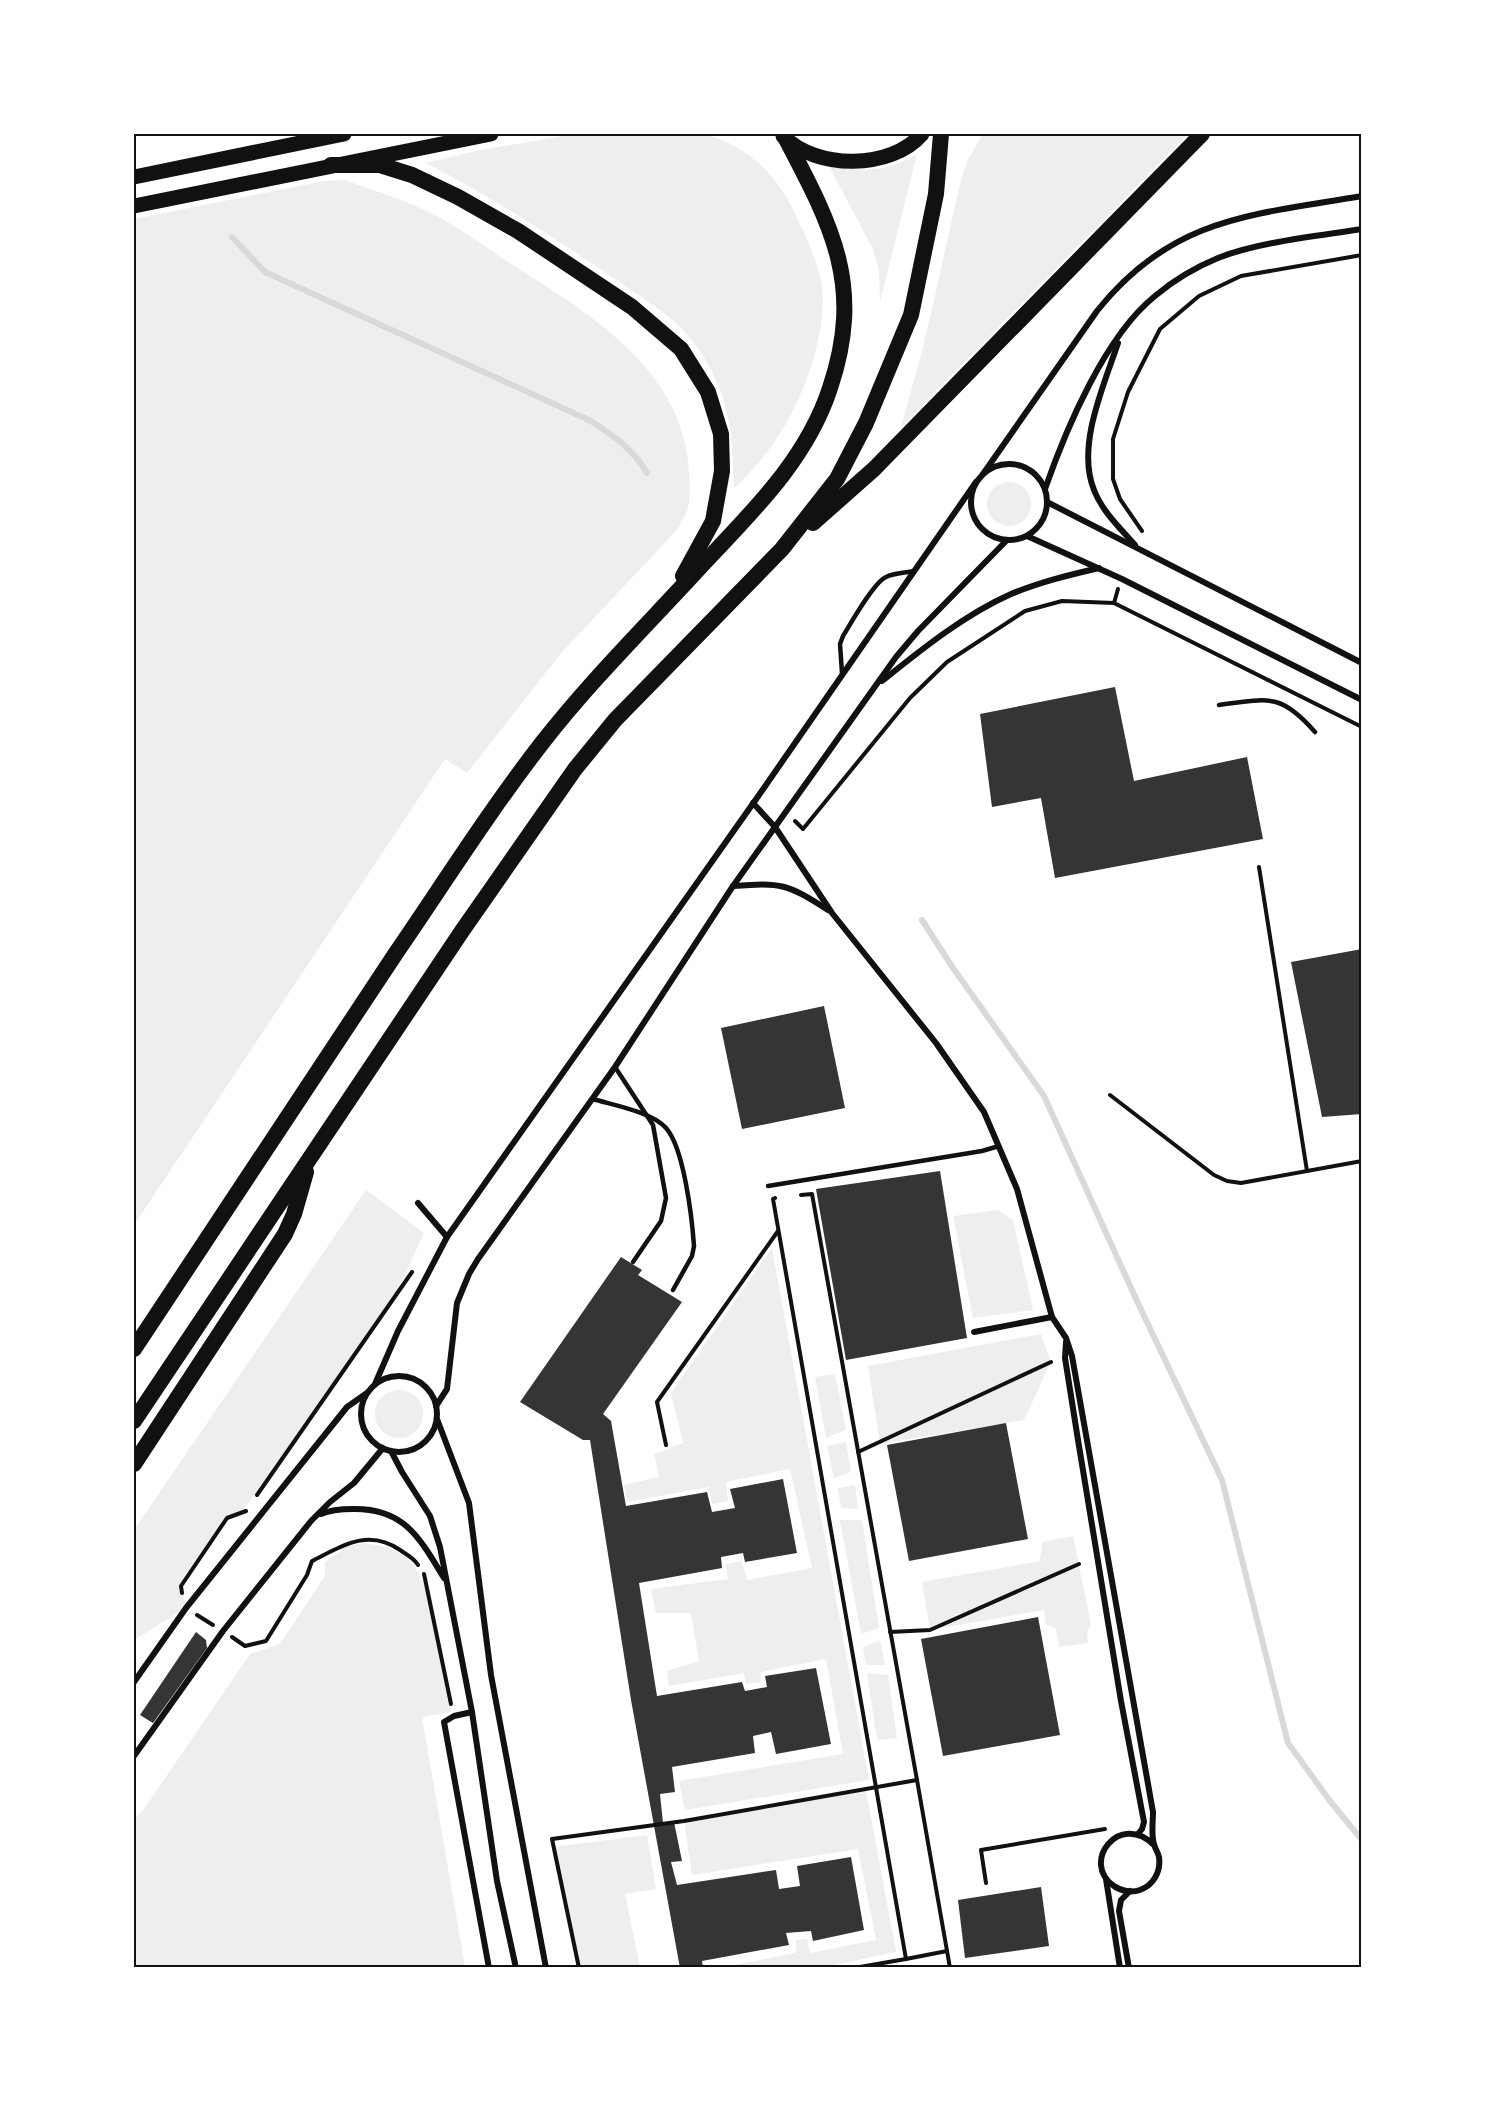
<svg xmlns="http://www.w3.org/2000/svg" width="1495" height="2101" font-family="'Asap Condensed',sans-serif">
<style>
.green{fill:#eee}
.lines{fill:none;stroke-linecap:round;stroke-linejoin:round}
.stream{stroke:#d9d9d9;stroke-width:6}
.building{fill:#353535}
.path{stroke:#111;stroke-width:4}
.service{stroke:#111;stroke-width:4.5}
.minor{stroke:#111;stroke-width:6}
.primary{stroke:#111;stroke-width:15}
.trunk{stroke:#111;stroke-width:16}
.neatline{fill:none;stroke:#111;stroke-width:2}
</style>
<rect width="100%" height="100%" fill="#fff"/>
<g class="green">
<path d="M574,134h129c45,11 76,42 94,84 10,21 22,46 25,68 6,54 -24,128 -57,169 -10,12 -21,23 -31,34 -1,-39 -2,-75 -19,-111 -8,-18 -20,-35 -33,-49 -21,-21 -49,-37 -73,-54 -59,-40 -119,-79 -183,-112l50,-12z"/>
<path d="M983,134h205l-287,293 22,-79 38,-168 6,-19z"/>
<path d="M917,154l-37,148 -1,-32 -6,-21 -43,-81c7,-2 16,0 23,1 24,2 44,-2 64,-15z"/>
<path d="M344,180c31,11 64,21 93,36 26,14 51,33 76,49 73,47 165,101 175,196 1,15 4,36 -1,50 -3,7 -8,13 -11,20l-114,121 -95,121 -22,-14 -311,466v-1006l190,-38z"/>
<circle cx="1009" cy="504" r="22"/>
<path d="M366,1190l58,43 -30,65 -152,214 -15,6 -46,68 5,22 -49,30 -3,6v-114z"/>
<path d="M998,1210l15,10 20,90 -60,8 -20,-102z"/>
<path d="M772,1248l97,532 -184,30 -6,-29 164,-27 -17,-95 -65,13v10l-15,2 -2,-11 -75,13 -2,-15 32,-10 -8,-48h-35l-5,-24 77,-10 -2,-15 16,-3 5,19 65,-12 -22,-99 -64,13 2,19 -16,3 -3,-17 -82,15 -3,-17 35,-8 -5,-23 29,-11 -12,-50z"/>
<path d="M1041,1334l10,28 -27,58 -144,24 -12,-78z"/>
<path d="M835,1374l11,56 -20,8 -11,-61z"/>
<circle cx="399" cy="1414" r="24"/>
<path d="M846,1442l5,30 -17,6 -7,-32z"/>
<path d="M855,1485l3,24 -17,-1 -3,-20z"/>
<path d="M840,1520h22l17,108 -18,6z"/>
<path d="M1073,1536l18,88 -4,8 1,11 -29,4 -3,-19 -10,-3 -2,-15 -114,20 -8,-48 118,-21 2,-19z"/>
<path d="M364,1543c35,5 51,14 62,48l25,121 -29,5 43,250 -331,1v-148l10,-11 106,-155 30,-10 45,-68v-14l21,-15z"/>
<path d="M880,1640l5,25h-19l-3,-18z"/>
<path d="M867,1673l21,2 9,63 -20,2z"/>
<path d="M866,1790l30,162 -71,15h-101l72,-14v-13l11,-1 3,14 66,-13 -18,-91 -166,26 -8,-54z"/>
<path d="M647,1835l9,54 -31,5 15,73h-61l-26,-120z"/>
</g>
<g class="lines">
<g class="stream">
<path d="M232,237l33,35 326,149c24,16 41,27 56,52"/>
<path d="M922,920l31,48 91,128 93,205 85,179 66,263 42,58 32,39"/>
</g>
</g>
<g class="building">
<path d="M1115,687l19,94 113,-24 16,82 -208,39 -14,-80 -49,9 -12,-93z"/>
<path d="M1362,949v165l-40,3 -31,-155z"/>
<path d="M824,1006l21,102 -103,21 -21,-101z"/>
<path d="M940,1171l27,167 -121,22 -30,-171z"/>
<path d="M621,1257l21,13 -4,5 44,27 -79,112 8,7 15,85 81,-14 5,20 23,-4 -5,-19 53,-10 14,74 -52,9 -2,-9 -22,4 1,11 -83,15 18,113 85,-14 3,9 22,-4 -2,-11 51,-8 15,76 -55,10 -5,-22 -18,4 2,17 -83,14 3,25 -15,2 3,29 11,-1 8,39 -11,1 6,23 99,-15 3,19 21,-3 -3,-20 54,-9 13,73 -51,11 -2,-10 -25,2 3,12 -87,16 1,7h-23l-49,-268 -41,-260h-7l-63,-38z"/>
<path d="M1006,1423l22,116 -119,22 -22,-116z"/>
<path d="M1038,1617l22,118 -117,21 -22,-117z"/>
<path d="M196,1632l10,8 1,8 -54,75 -13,-8z"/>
<path d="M1041,1887l8,59 -84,12 -7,-58z"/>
</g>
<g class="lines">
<g class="path">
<path d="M1142,531l-22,-32 -7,-20v-40l15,-47 32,-63 39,-33 42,-20 121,-21"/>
<path d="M1114,603l4,-14"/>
<path d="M795,821l8,8 107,-131 37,-36 78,-51 37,-10 52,2 248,124"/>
<path d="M1259,867l48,304"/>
<path d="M1110,1095l104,80 13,6 14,2 121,-22"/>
<path d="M775,1198l-2,1 133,760 41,-8"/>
<path d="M666,1445l-9,-43 121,-171"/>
<path d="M858,1452l193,-90"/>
<path d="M257,1495l155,-223"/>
<path d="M424,1574l27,130"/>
<path d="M182,1593l-1,-7 46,-68 19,-7"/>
<path d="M197,1615l16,10"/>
<path d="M890,1632l40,-2 149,-66"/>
<path d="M232,1637l13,9 21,-5 41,-66 5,-14c30,-15 56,-33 88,-11 7,5 14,8 18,15"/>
<path d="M917,1780l33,188"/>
<path d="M986,1883l-5,-33 124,-21"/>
<path d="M579,1968l-27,-129 132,-18 233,-41 -105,-586 -11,1"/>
<path d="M854,1968l52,-9"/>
</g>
<g class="service">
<path d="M842,673l-2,-29 3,-8c8,-13 31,-54 43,-59 8,-4 19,-4 28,-6"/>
<path d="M1219,705c49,-6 61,-13 96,27"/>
<path d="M615,1067l38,58 13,73 -5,23 -28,41"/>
<path d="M593,1099c20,6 59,13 73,29 18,20 26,90 28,118l-2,10 -19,34"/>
<path d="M768,1186l214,-35 17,-5"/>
</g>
<g class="minor">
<path d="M1118,343c-14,42 -42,103 -24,147 8,21 26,38 41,55"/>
<circle cx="1009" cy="502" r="38"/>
<path d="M983,474l114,-163c75,-94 154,-96 265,-115"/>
<path d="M1045,489c21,-60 60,-153 110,-193 19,-16 41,-29 63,-38 40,-16 100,-22 144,-29"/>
<path d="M1047,502l315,161"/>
<path d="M1027,536l95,43 240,121"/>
<path d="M882,681c40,-32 82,-66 129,-87 29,-12 58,-19 88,-26"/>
<path d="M753,803l22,24 57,86 104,130 48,69 33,77 35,128 14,21 6,18 81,456c0,10 -2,23 1,32 1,5 4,8 5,13 2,14 -5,28 -19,33 -9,3 -19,1 -26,-4 -34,-23 5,-75 40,-41"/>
<path d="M733,886c49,-4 54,-2 95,24"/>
<path d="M418,1203l29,34"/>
<path d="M974,1332l78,-15"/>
<path d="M1066,1342l-1,16 13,82 43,261 23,121 -2,7 -4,5"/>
<circle cx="399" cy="1414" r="38"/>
<path d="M375,1384l23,-53 49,-94 312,-442 217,-313"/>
<path d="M436,1406l11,-17 10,-86 12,-29 9,-15 137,-192 118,-181 163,-229 22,-26 88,-90"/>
<path d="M437,1419l32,84 22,172 55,293"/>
<path d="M391,1451l11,21 28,44 10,31 32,165 25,169 19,87"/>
<path d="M321,1514c9,-4 22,-5 32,-5 52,-1 67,30 91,69"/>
<path d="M134,1682l52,-74 161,-201 20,-14"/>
<path d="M472,1712l-18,4 -10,6 45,246"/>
<path d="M134,1756l89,-125 88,-110 19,-19 24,-19 29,-35"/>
<path d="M1106,1879l14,89"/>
<path d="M1129,1968l-10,-57 2,-11 9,-9"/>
</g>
<g class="primary">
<path d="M783,136c33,34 108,34 139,-2"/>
<path d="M134,177l210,-43"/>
<path d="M134,206l357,-72"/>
</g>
<g class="trunk">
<path d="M331,165h49l32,10 46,22 60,34 114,76 49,42 27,43 13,42 1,37 -9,50 -30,55"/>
<path d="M813,523l61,-54 328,-335"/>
<path d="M134,1349c87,-132 174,-264 262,-396 48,-70 94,-143 146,-210 49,-63 107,-120 161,-179 50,-53 104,-105 127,-176 34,-101 3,-160 -44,-249"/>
<path d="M134,1421l328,-490 113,-162 40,-49 167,-171 55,-70 29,-56 45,-108 25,-121 5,-60"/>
<path d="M134,1464l151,-230 9,-20 12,-42"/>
</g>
</g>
<rect width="1495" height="2101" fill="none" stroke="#ffffff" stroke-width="270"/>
<rect x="135" y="135" width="1225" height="1831" class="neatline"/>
</svg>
